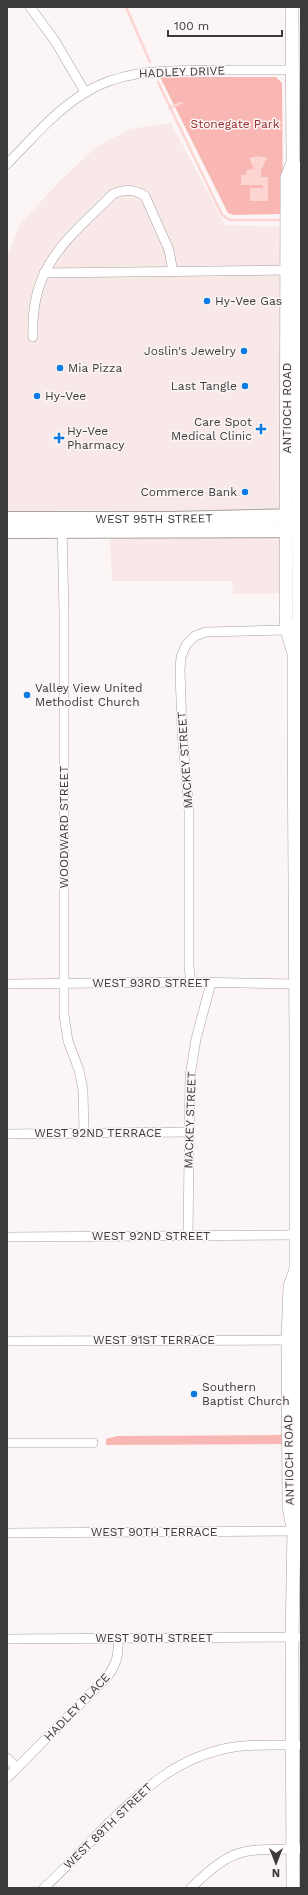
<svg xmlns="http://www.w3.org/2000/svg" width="308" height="1895" font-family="'Work Sans',sans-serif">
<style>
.built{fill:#f8e8e7}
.green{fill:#f9b7b4}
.water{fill:#fcd4d2}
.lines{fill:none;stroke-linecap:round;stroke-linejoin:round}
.stream{stroke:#fcd4d2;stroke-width:2.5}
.minor-casing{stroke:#a7a1a0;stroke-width:10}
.secondary-casing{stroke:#a7a1a0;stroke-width:14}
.primary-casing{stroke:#a7a1a0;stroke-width:16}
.minor{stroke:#fff;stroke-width:9}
.secondary{stroke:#fff;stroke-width:13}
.primary{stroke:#fff;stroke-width:14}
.poi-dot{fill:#0b7ae2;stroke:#fcf5f5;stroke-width:1.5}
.labels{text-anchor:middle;stroke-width:3;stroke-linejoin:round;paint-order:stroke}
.street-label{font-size:12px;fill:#3c3a3a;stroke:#fcf5f5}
.park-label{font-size:12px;fill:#95292e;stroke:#fcf5f5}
.poi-label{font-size:12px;fill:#3c3a3a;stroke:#fcf5f5;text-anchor:start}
</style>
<rect width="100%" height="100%" fill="#fcf5f5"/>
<path class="built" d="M171,123l54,102 56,2 20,366 -68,1 -1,-13h-120l-3,-71 -102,1v-255l14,-33 39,-42 36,-34 34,-18z"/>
<g class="green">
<path d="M160,77h116l6,6 1,131 -49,1 -6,-2z"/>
<path d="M285,1433v11l-179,1v-6l11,-3 162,-1z"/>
</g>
<path class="water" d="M259,156l8,2 -6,12v7h7v24h-18v-13h13v-3h-22v-10h5l1,-5 7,-1 -5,-11z"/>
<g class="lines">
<g class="stream">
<path d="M126,7l24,55"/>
<path d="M158,82l64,133 8,5h50"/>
<path d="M169,108l12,-5"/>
</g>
<defs>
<g id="minor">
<path d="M30,7l25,34 30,51"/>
<path d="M7,164c24,-24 47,-52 76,-70 38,-25 83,-23 127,-24 27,0 55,0 82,0"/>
<path d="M44,273l243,-3"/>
<path d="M33,337c-3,-72 34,-97 80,-143 11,-5 22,-5 32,2l24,54 4,22"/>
<path d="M62,527l2,85v403l4,26 11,29 4,20 1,43"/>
<path d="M191,982l-2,-14v-157l-7,-80 -2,-62 1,-12 5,-12 9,-9 11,-4 81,-2"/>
<path d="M7,984l184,-2 104,2"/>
<path d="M7,1134l181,-2"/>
<path d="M188,1236l2,-160 6,-37 15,-56"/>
<path d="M7,1237l289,-2"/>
<path d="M7,1341l287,-1"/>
<path d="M7,1443h86"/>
<path d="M7,1533l294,-2"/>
<path d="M7,1639l294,-2"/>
<path d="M7,1758l10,10"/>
<path d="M7,1778l100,-101c10,-13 12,-23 11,-39"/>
<path d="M44,1888c20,-19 39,-39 58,-58 39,-39 75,-74 132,-83 22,-3 45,-2 67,-2"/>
<path d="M191,1888c43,-43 53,-38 110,-39"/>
</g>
<g id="secondary">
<path d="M292,7l1,156 5,14 1,454 -5,22v68l2,321v228l5,14 -1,158 -2,64 -4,25 -2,106 1,251"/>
<path d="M293,163l-6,14 -1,439 1,14 7,23"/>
<path d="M292,1523l-3,-17 -1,-166 2,-54 6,-16"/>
</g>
<g id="primary">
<path id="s1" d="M7,519h165l129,-3"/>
<path d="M7,531l294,-1"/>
</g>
</defs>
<use href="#minor" class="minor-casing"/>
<use href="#secondary" class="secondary-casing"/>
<use href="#primary" class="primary-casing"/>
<use href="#minor" class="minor"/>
<use href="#secondary" class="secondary"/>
<use href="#primary" class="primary"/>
</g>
<g class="poi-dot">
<circle cx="207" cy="301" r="4"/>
<circle cx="244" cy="351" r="4"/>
<circle cx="60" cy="368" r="4"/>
<circle cx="245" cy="386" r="4"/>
<circle cx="37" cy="396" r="4"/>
<path d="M259 423h4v4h4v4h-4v4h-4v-4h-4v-4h4z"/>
<path d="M57 432h4v4h4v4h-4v4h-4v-4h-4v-4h4z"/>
<circle cx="245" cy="492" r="4"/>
<circle cx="27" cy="695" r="4"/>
<circle cx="194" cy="1394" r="4"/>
</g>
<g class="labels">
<g class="street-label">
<text transform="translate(182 72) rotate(-2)" y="4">HADLEY DRIVE</text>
<text transform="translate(287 408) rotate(-90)" y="4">ANTIOCH ROAD</text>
<text dy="4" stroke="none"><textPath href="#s1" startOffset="147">WEST 95TH STREET</textPath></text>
<text transform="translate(185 760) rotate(-94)" y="4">MACKEY STREET</text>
<text transform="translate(64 827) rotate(-90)" y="4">WOODWARD STREET</text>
<text x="151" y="987">WEST 93RD STREET</text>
<text transform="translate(190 1120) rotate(-88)" y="4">MACKEY STREET</text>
<text x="98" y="1137">WEST 92ND TERRACE</text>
<text x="151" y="1240">WEST 92ND STREET</text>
<text x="154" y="1344">WEST 91ST TERRACE</text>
<text transform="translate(289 1460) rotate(-91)" y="4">ANTIOCH ROAD</text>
<text x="154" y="1536">WEST 90TH TERRACE</text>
<text x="154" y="1642">WEST 90TH STREET</text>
<text transform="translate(77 1707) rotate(-46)" y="4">HADLEY PLACE</text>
<text transform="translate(108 1826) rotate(-44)" y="4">WEST 89TH STREET</text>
</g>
<g class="park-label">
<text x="235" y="128">Stonegate Park</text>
</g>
<g class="poi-label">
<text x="215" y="305">Hy-Vee Gas</text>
<text x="236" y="355" text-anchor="end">Joslin's Jewelry</text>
<text x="68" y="372">Mia Pizza</text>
<text x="237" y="390" text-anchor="end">Last Tangle</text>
<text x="45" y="400">Hy-Vee</text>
<text x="252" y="426" text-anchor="end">Care Spot<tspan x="252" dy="14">Medical Clinic</tspan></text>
<text x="67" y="435">Hy-Vee<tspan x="67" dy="14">Pharmacy</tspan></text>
<text x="237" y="496" text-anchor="end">Commerce Bank</text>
<text x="35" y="692">Valley View United<tspan x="35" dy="14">Methodist Church</tspan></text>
<text x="202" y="1391">Southern<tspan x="202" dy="14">Baptist Church</tspan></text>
</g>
</g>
<rect width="308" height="1895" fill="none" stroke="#3c3a3a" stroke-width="16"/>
<g transform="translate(276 1863) rotate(180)" stroke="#fcf5f5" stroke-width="3" paint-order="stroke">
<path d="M0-3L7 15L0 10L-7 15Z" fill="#3c3a3a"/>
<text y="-6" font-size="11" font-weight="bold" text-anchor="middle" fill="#3c3a3a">N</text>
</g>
<path d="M168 30v6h114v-6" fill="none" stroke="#3c3a3a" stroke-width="2"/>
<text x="174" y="30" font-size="12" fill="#3c3a3a" stroke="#fcf5f5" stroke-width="3" paint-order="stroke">100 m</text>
</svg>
